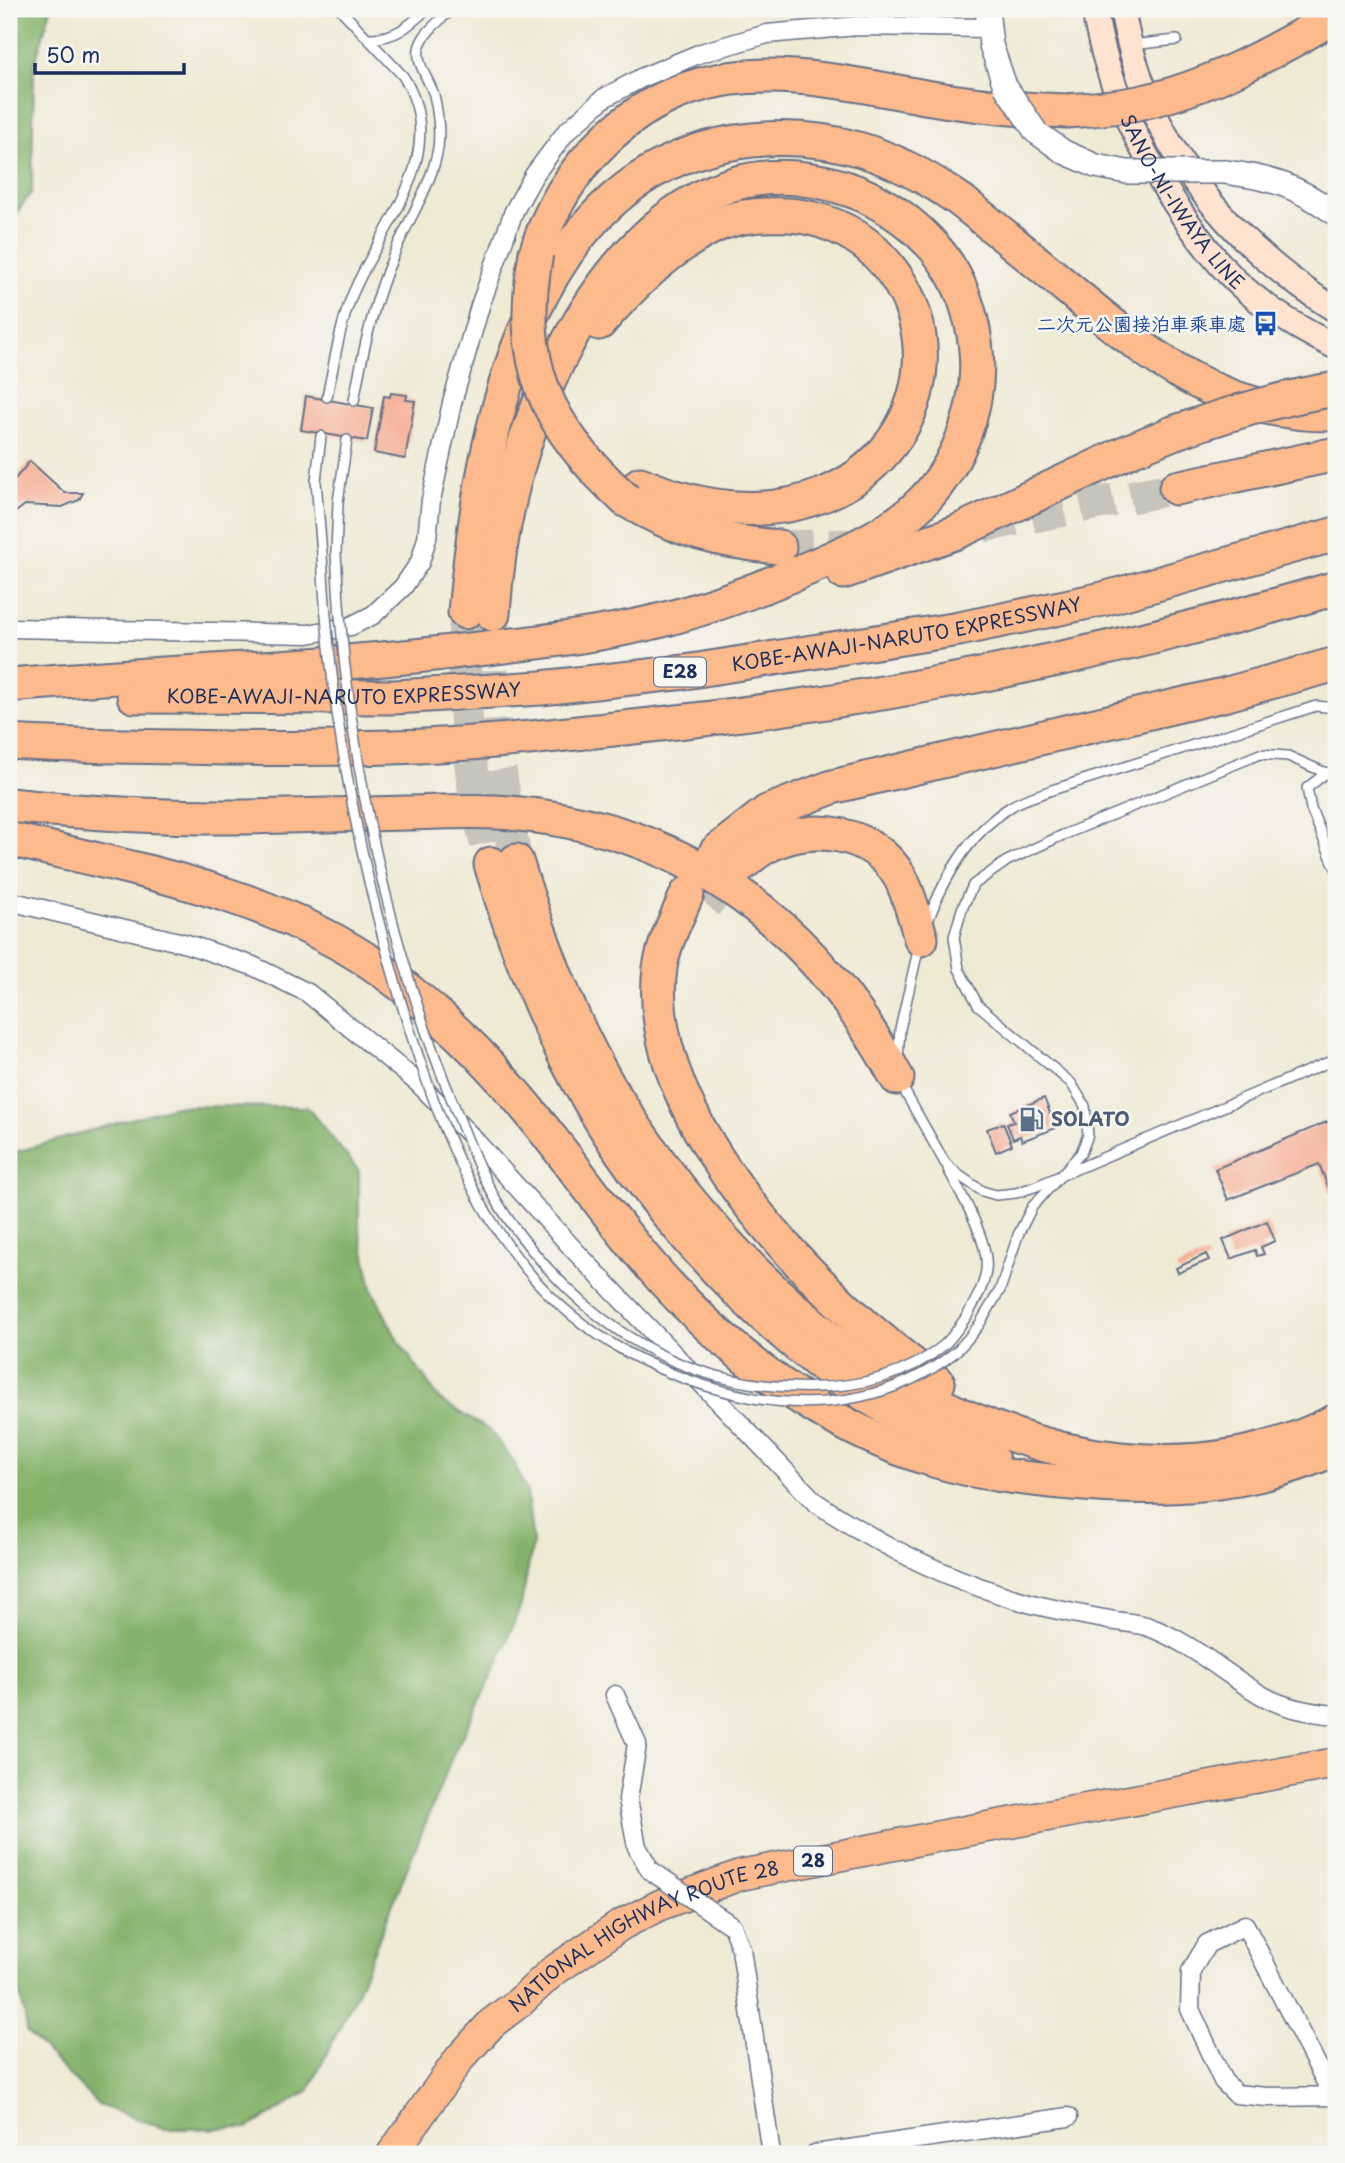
<svg xmlns="http://www.w3.org/2000/svg" width="1345" height="2163" font-family="'Playpen Sans','Klee One',sans-serif">
<style>
.forest{fill:#85b26a;stroke:#507064;stroke-width:2}
.building{fill:#f6a98e}
.lines{fill:none;stroke-linecap:round;stroke-linejoin:round}
.motorway-tunnel{stroke:#c5c5bc;stroke-width:33;stroke-dasharray:33 17;stroke-linecap:butt}
.service-casing{stroke:#657087;stroke-width:12}
.minor-casing{stroke:#657087;stroke-width:21}
.tertiary-casing{stroke:#657087;stroke-width:26}
.secondary-casing{stroke:#657087;stroke-width:28}
.trunk-casing{stroke:#657087;stroke-width:33}
.motorway-casing{stroke:#657087;stroke-width:37}
.service{stroke:#fff;stroke-width:9}
.minor{stroke:#fff;stroke-width:18}
.tertiary{stroke:#fff;stroke-width:23}
.secondary{stroke:#fee3d1;stroke-width:24}
.trunk{stroke:#fcba8d;stroke-width:30}
.motorway{stroke:#fcba8d;stroke-width:33}
.service-bridge-casing{stroke:#657087;stroke-width:12;stroke-linecap:butt}
.minor-bridge-casing{stroke:#657087;stroke-width:21;stroke-linecap:butt}
.tertiary-bridge-casing{stroke:#657087;stroke-width:26;stroke-linecap:butt}
.motorway-bridge-casing{stroke:#657087;stroke-width:37;stroke-linecap:butt}
.service-bridge{stroke:#fff;stroke-width:9}
.minor-bridge{stroke:#fff;stroke-width:18}
.tertiary-bridge{stroke:#fff;stroke-width:23}
.motorway-bridge{stroke:#fcba8d;stroke-width:33}
.labels{text-anchor:middle;stroke-width:5;stroke-linejoin:round;paint-order:stroke}
.shield{fill:#f6f6f2;stroke:#5d6b8a;stroke-width:2}
.shield-label{font-size:18px;font-weight:bold;fill:#1b2f5e}
.street-label{font-size:19px;fill:#1b2f5e;stroke:#f6f6f2}
.transit-label{font-size:19px;font-weight:bold;fill:#164399;stroke:#f6f6f2;text-anchor:end}
.service-label{font-size:19px;font-weight:bold;fill:#4e5e75;stroke:#f6f6f2;text-anchor:start}
</style>
<rect width="100%" height="100%" fill="#f6f6f2"/>
<filter id="ink" filterUnits="userSpaceOnUse"><feTurbulence type="fractalNoise" baseFrequency=".0143" numOctaves="2"/><feDisplacementMap in="SourceGraphic" scale="14" xChannelSelector="R" yChannelSelector="G"/><feConvolveMatrix kernelMatrix="1 2 1 2 8 2 1 2 1" color-interpolation-filters="sRGB"/></filter>
<filter id="wash" filterUnits="userSpaceOnUse"><feTurbulence type="fractalNoise" baseFrequency=".00686" numOctaves="4" result="noise"/><feDisplacementMap in="SourceGraphic" scale="28" xChannelSelector="R" yChannelSelector="G"/><feGaussianBlur stdDeviation="1.57" result="paint"/><feColorMatrix in="noise" values="0 0 0 0 0 0 0 0 0 0 0 0 0 0 0 0 0 1.4 0 .05"/><feComposite in="paint" operator="in"/></filter>
<g filter="url(#wash)">
<rect width="100%" height="100%" fill="#efead4"/>
<g class="forest">
<path d="M9,9h42l-17,57 -2,126 -23,31z"/>
<path d="M175,1106l132,1 52,64v56l13,62 25,50 43,61 50,31 24,31 13,31 6,50 -12,62 -25,63 -43,87 -95,235 -49,100 -38,25 -24,13 -81,1 -68,-24 -72,-74c0,-19 -6,-42 -17,-57v-820z"/>
</g>
<g id="blocks">
<g class="building">
<path d="M391,393l16,2 -1,5 9,1 -10,58 -31,-6 10,-57 6,1z"/>
<path d="M306,396l67,12 -6,33 -66,-11z"/>
<path d="M30,461l35,32h18l-4,7 -17,7 -37,-2 -16,12v-31z"/>
<path d="M1044,1098l12,30 -34,13 -2,-5 -7,3 -6,-15 7,-2 -4,-10z"/>
<path d="M1336,1118v89l-17,-43 -91,36 -13,-31z"/>
<path d="M1003,1123l9,22 -16,7 -9,-23z"/>
<path d="M1267,1221l8,20 -14,6 3,7 -7,2 -2,-6 -24,9 -8,-19z"/>
<path d="M1206,1254l3,6 -31,13 -2,-5z"/>
</g>
</g>
</g>
<g filter="url(#ink)">
<use href="#blocks" fill-opacity="0" stroke="#657087" stroke-width="2"/>
<g class="lines">
<g class="motorway-tunnel">
<path d="M983,526l193,-38"/>
<path d="M779,547l82,-2"/>
<path d="M465,612c-1,55 -1,108 7,162 4,30 12,60 19,90"/>
<path d="M493,620c-4,87 6,156 23,241"/>
<path d="M706,904l35,-39"/>
</g>
<defs>
<g id="service">
<path d="M369,38c26,1 40,-12 58,-29"/>
<path d="M1131,45l46,-5"/>
<path d="M327,397c7,-33 12,-67 24,-99 28,-71 102,-143 52,-222l-63,-67"/>
<path d="M354,401c9,-51 20,-101 41,-149 14,-34 37,-67 43,-104 2,-17 0,-36 -4,-53 -5,-16 -20,-33 -14,-50 5,-14 22,-26 32,-36"/>
<path d="M321,436l-5,45 6,73"/>
<path d="M336,553l2,-51 9,-62"/>
<path d="M1326,773l-19,15 4,21 25,60"/>
<path d="M927,923c17,-45 42,-91 85,-117 11,-7 27,-11 40,-16l264,-84 20,2"/>
<path d="M898,1059l2,-30 19,-83"/>
<path d="M900,1083l45,80 15,13 22,15 14,4 20,-2 18,-6 302,-128"/>
<path d="M948,1169c13,25 42,73 38,101 -2,17 -11,31 -19,46"/>
<path d="M979,1325l21,-35 18,-55 14,-28 49,-54 7,-18 -3,-29 -14,-23 -93,-78 -19,-36 -5,-32 8,-28 11,-24 34,-24 56,-26 197,-81 28,2 38,17 10,-2"/>
</g>
<g id="minor">
<path d="M9,628l299,6 43,-8 22,-11 30,-28 17,-25 7,-24 4,-38 21,-97 28,-97 34,-95 20,-36 32,-43 38,-34 39,-21 58,-24 66,-19 90,-8 132,2"/>
<path d="M9,901l178,43 66,22 55,27 109,89 52,52 107,118 239,250c67,45 142,82 221,103 22,5 45,10 68,14 13,3 28,3 42,7 44,15 78,48 119,71 22,12 47,16 71,18"/>
<path d="M615,1695l22,49 -9,55 9,48 13,23"/>
<path d="M732,1926l9,23 30,205"/>
<path d="M1333,2096l-88,-171 -38,19 -16,27 -1,38 33,72 13,13 31,3 69,-1"/>
<path d="M815,2154l253,-37"/>
</g>
<g id="tertiary">
<path d="M987,9l4,36 14,41"/>
<path d="M1036,132l28,20 32,14"/>
<path d="M1225,172c47,6 72,14 111,42"/>
</g>
<g id="secondary">
<path id="s1" d="M1094,9c13,77 46,144 90,208 16,23 34,47 54,66 29,27 63,47 98,64"/>
<path d="M1122,9c23,131 102,232 214,301"/>
</g>
<g id="trunk">
<path id="s2" d="M392,2154l68,-96 32,-35 29,-22 31,-29 69,-47 39,-20 80,-30 231,-45 365,-67"/>
</g>
<g id="motorway">
<path d="M536,253c14,-46 37,-83 72,-116 95,-88 202,-61 317,-40 47,8 94,13 142,14"/>
<path d="M599,323c34,-39 74,-79 122,-100 21,-8 46,-9 68,-8 31,2 63,15 86,37 79,77 50,201 -50,242 -60,25 -127,15 -185,-10"/>
<path d="M1176,488l160,-34"/>
<path d="M626,500c51,31 95,42 153,47"/>
<path d="M843,572l114,-40 172,-81 44,-18"/>
<path d="M465,612c17,-181 63,-449 287,-472 81,-8 143,15 208,60 39,31 78,63 116,95 81,67 149,121 260,119"/>
<path d="M9,685c147,-13 295,-16 443,-33 71,-8 144,-15 214,-33 45,-12 88,-28 131,-46 38,-16 80,-33 113,-60 33,-27 54,-67 63,-109 11,-53 -3,-116 -39,-157 -37,-41 -83,-64 -138,-69 -150,-13 -245,169 -279,291 -13,48 -21,96 -24,145"/>
<path id="s3" d="M134,696l261,1 146,-9 144,-16 274,-43 144,-30 233,-65"/>
<path d="M9,742c58,4 117,4 175,5 70,2 140,2 209,0 83,-2 167,-12 249,-21 237,-25 466,-71 694,-138"/>
<path d="M9,805c78,8 158,13 237,12 54,-1 109,-3 164,-4 36,-1 74,-3 110,1 173,17 296,115 377,264"/>
<path d="M9,839c127,31 265,54 374,132 55,40 103,87 146,140 42,51 79,105 121,154 74,86 177,165 287,196 41,12 82,17 124,21 94,9 188,8 275,-34"/>
<path d="M716,852l51,-40 65,-25 395,-93 109,-30"/>
<path d="M516,861c24,77 51,154 92,224 58,96 133,183 221,253 25,20 54,35 81,51 131,73 287,103 426,32"/>
<path d="M491,864c18,61 39,121 67,178 59,123 152,235 259,319 53,41 114,73 175,99"/>
<path d="M741,865c8,-6 16,-14 26,-19 45,-24 106,-15 133,31 10,19 15,41 21,62"/>
<path d="M687,894c-10,24 -23,48 -27,74 -20,153 164,336 278,415"/>
</g>
</defs>
<use href="#service" class="service-casing"/>
<use href="#minor" class="minor-casing"/>
<use href="#tertiary" class="tertiary-casing"/>
<use href="#secondary" class="secondary-casing"/>
<use href="#trunk" class="trunk-casing"/>
<use href="#motorway" class="motorway-casing"/>
<use href="#service" class="service"/>
<use href="#minor" class="minor"/>
<use href="#tertiary" class="tertiary"/>
<use href="#secondary" class="secondary"/>
<use href="#trunk" class="trunk"/>
<use href="#motorway" class="motorway"/>
<defs>
<g id="service-bridge">
<path d="M336,553c8,182 48,381 117,550 16,40 31,82 56,117 64,90 152,157 265,166 59,5 123,-2 170,-41 9,-8 16,-20 23,-29"/>
<path d="M322,554c7,154 36,304 80,451 28,92 62,189 124,264 56,70 142,112 228,129 69,13 145,-1 200,-45 9,-7 17,-18 25,-28"/>
</g>
<path id="minor-bridge" d="M650,1870l82,56"/>
<g id="tertiary-bridge">
<path d="M1005,86l31,46"/>
<path d="M1096,166l31,6h98"/>
</g>
<g id="motorway-bridge">
<path d="M1067,111c24,-2 47,-3 71,-8 72,-15 135,-51 198,-87"/>
<path d="M536,253c-20,111 9,173 90,247"/>
<path d="M1173,433c54,-19 106,-35 163,-44"/>
</g>
</defs>
<use href="#service-bridge" class="service-bridge-casing"/>
<use href="#minor-bridge" class="minor-bridge-casing"/>
<use href="#tertiary-bridge" class="tertiary-bridge-casing"/>
<use href="#motorway-bridge" class="motorway-bridge-casing"/>
<use href="#service-bridge" class="service-bridge"/>
<use href="#minor-bridge" class="minor-bridge"/>
<use href="#tertiary-bridge" class="tertiary-bridge"/>
<use href="#motorway-bridge" class="motorway-bridge"/>
</g>
</g>
<defs>
<symbol id="bus-bare" viewBox="-9 -9 18 18"><path d="M-5-6H5V4H4V6H2V4H-2V6H-4V4H-5ZM-3.5-4V0h7V-4ZM-3.5 1.2v1.5H-2V1.2ZM2 1.2v1.5H3.5V1.2Z" fill="#1a4fb4" stroke="#f6f6f2" stroke-width="2.5" paint-order="stroke"/></symbol>
<symbol id="fuel-bare" viewBox="-9 -9 18 18"><path d="M-5.5-6h7V0h2V4h1.3V-2.5L3-4.5l.8-.8L6-3V5H2.5V1h-1V6h-7ZM-4.2-4.7v3.2H.2V-4.7Z" fill="#5c6f8a" stroke="#f6f6f2" stroke-width="2.5" paint-order="stroke"/></symbol>
</defs>
<g fill-rule="evenodd">
<use href="#bus-bare" x="1248" y="306" width="35" height="35"/>
<use href="#fuel-bare" x="1014" y="1102" width="35" height="35"/>
</g>
<g class="labels">
<g class="shield">
<rect x="654" y="657.5" width="52" height="29" rx="5"/>
<rect x="794" y="1846.5" width="38" height="29" rx="5"/>
</g>
<g class="shield-label">
<text x="680" y="678">E28</text>
<text x="813" y="1867">28</text>
</g>
<g class="street-label">
<text dy="7" stroke="none"><textPath href="#s1" startOffset="215">SANO-NI-IWAYA LINE</textPath></text>
<text dy="7" stroke="none"><textPath href="#s3" startOffset="777">KOBE-AWAJI-NARUTO EXPRESSWAY</textPath></text>
<text dy="7" stroke="none"><textPath href="#s3" startOffset="210">KOBE-AWAJI-NARUTO EXPRESSWAY</textPath></text>
<text dy="7" stroke="none"><textPath href="#s2" startOffset="343">NATIONAL HIGHWAY ROUTE 28</textPath></text>
</g>
<g class="transit-label">
<text x="1246" y="331">二次元公園接泊車乘車處</text>
</g>
<g class="service-label">
<text x="1051" y="1126">SOLATO</text>
</g>
</g>
<rect width="1345" height="2163" fill="none" stroke="#f6f6f2" stroke-width="35"/>
<path d="M35 63v10h149v-10" fill="none" stroke="#1b2f5e" stroke-width="3.5"/>
<text x="46" y="63" font-size="21" fill="#1b2f5e" stroke="#f6f6f2" stroke-width="5" paint-order="stroke">50 m</text>
</svg>
